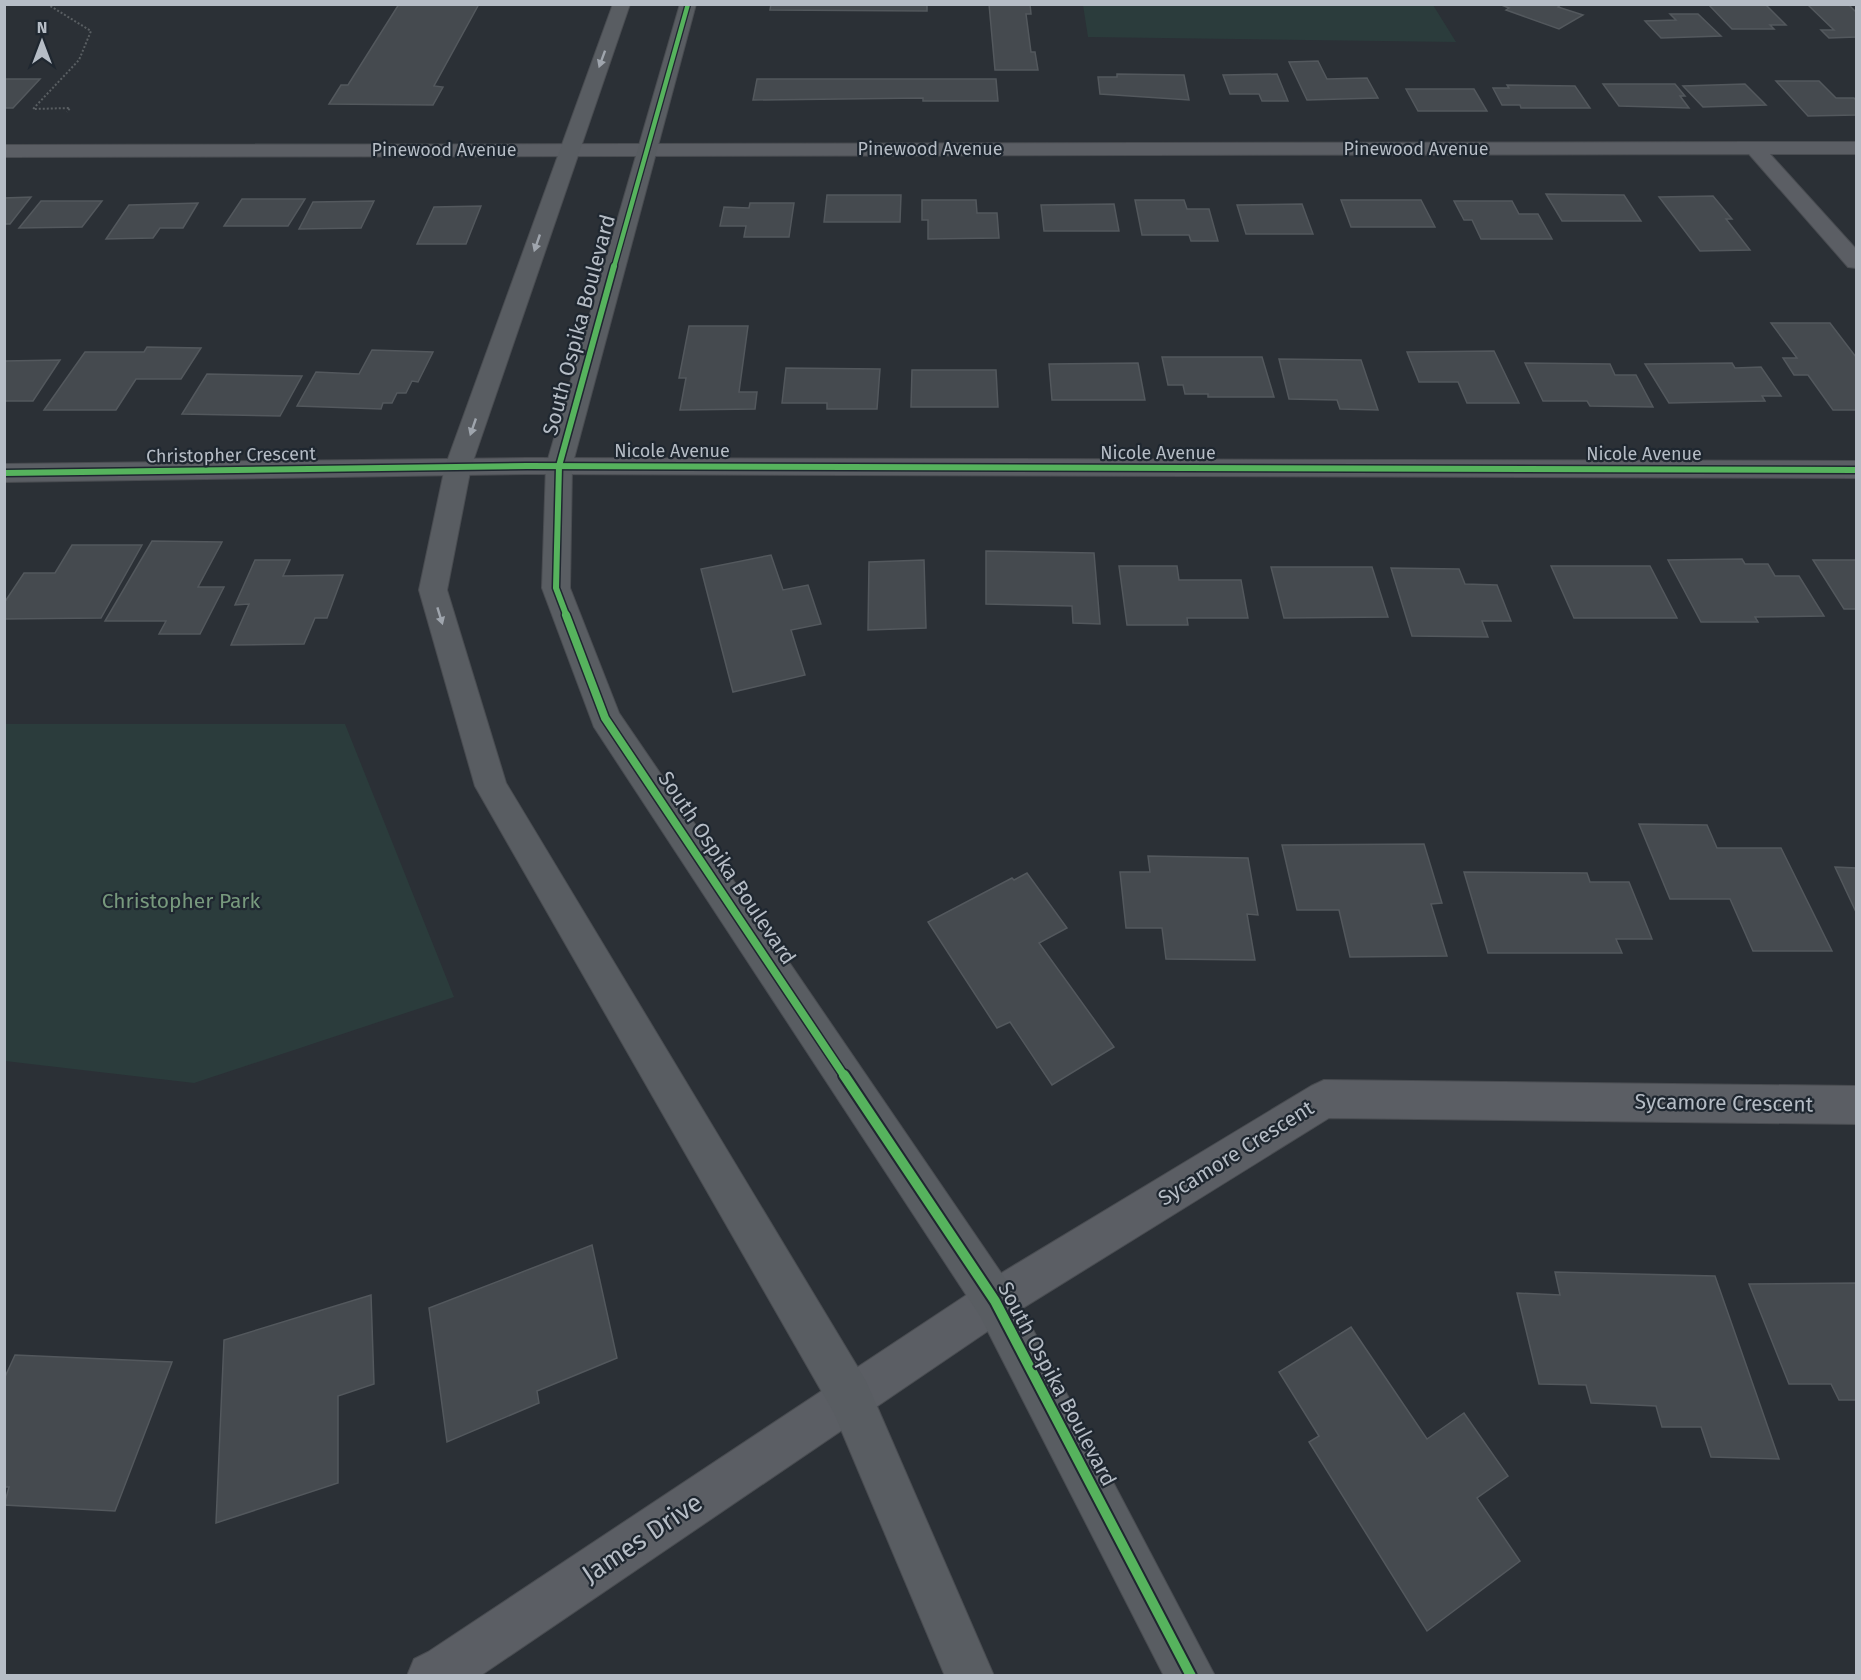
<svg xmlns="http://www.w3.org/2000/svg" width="1861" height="1680" font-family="'Fira Sans',sans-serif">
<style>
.green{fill:#2b3c3c}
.building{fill:#454a4f;stroke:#53585d;stroke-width:1.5}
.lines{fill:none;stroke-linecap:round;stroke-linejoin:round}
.minor-casing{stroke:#494c51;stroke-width:2}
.secondary-casing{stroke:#494c51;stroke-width:2}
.path{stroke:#595e62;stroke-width:2;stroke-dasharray:2 2;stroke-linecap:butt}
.minor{fill:#5b5e64;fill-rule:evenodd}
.secondary{fill:#595d62;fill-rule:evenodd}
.cycleway-far3-casing{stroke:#1f2730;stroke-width:7}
.cycleway-far2-casing{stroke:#1f2730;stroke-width:9}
.cycleway-far1-casing{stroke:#1f2730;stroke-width:11}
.cycleway-casing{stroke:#1f2730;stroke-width:14}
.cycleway-far3{stroke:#56b35d;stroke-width:4.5}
.cycleway-far2{stroke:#56b35d;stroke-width:6}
.cycleway-far1{stroke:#56b35d;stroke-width:8}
.cycleway{stroke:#56b35d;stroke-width:10}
.oneway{fill:#9fa5ad}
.labels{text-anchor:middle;stroke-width:4.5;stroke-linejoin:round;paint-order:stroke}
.far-street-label{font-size:18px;fill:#b6bdc6;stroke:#1f2730}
.street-label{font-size:21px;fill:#b6bdc6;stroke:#1f2730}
.park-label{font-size:21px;fill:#77997d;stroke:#1f2730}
.near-street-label{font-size:26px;fill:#b6bdc6;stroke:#1f2730}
</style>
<rect width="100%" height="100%" fill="#2b3036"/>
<g class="green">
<path d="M1083,5h350l23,37 -368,-5z"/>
<path d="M5,724h340l109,273 -260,86 -189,-22z"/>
</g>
<g class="building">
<path d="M399,4h80l-45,82 9,1 -10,18 -104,-1 12,-19h7z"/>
<path d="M771,4h156v7l-157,-1z"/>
<path d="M989,4h41l1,10h-5l5,38h4l3,18h-43z"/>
<path d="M1499,4h63l-4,3 25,8 -24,14 -53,-19 3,-2z"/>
<path d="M1708,4h57l21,21h-16l4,4h-42z"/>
<path d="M1807,4h41l8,8v25l-27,1 -8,-8h13z"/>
<path d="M1670,14h28l23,22 -60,2 -16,-17 31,-1z"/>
<path d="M1318,61l9,18 40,-1 11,20 -71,2 -18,-38z"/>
<path d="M1117,74l67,1 5,25 -89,-6 -2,-17h19z"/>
<path d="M1277,74l11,27h-26l-3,-7h-29l-7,-19z"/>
<path d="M4,79h36l-27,29h-9z"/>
<path d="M757,79h239l2,22h-75v-3l-170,2z"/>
<path d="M1776,81h43l17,17h18l2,2v15l-48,1z"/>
<path d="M1603,84h72l10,12h-5l9,12 -70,-2z"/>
<path d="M1745,84l21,21 -63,2 -20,-21z"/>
<path d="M1507,85l68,1 15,22h-69l-1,-3h-18l-9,-17h16z"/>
<path d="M1406,89h68l13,22h-69z"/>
<path d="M1546,194l78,1 17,26h-79z"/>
<path d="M827,195h74l-1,27h-76z"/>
<path d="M1713,196l19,23h-6l24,31 -50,1 -41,-54z"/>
<path d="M31,197l-21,27h-6v-26z"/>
<path d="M242,199h63l-17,27h-64z"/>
<path d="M922,200h54l1,13h20l2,25 -71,1v-19h-6z"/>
<path d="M1135,200h49l3,9h22l9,32h-27l-2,-6h-47z"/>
<path d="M1341,200h80l14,27h-84z"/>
<path d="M41,201h61l-20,26 -63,1z"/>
<path d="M374,201l-13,27 -62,1 14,-27z"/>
<path d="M1454,201h58l7,13h19l14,25h-71l-9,-19h-8z"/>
<path d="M198,203l-15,25h-23l-7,10 -47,1 23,-34z"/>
<path d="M750,203h44l-5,34h-45l2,-11h-26l4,-19 25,1z"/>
<path d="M1114,204l5,27h-75l-3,-26z"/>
<path d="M1302,204l11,30h-67l-9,-29z"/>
<path d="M481,206l-15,38h-49l17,-37z"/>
<path d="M1771,323h59l26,34v53h-23l-25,-35h-14l-11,-17h14z"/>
<path d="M689,326h59l-9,66h18l-2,17 -75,1 6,-32h-7z"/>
<path d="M147,347l54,1 -20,31h-45l-20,31h-72l41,-58h59z"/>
<path d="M372,350l61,2 -15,30 -6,-1 -6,12h-9l-5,10h-9l-2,6 -84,-3 19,-34 43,2z"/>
<path d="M1494,351l25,52h-52l-9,-21h-39l-12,-30z"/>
<path d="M1162,357h100l12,40h-66v-3h-23l-2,-9h-15z"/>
<path d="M1279,359l82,1 17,50 -38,-1 -3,-9 -48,-1z"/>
<path d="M60,360l-27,41h-29v-40z"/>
<path d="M1138,363l7,37h-93l-3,-36z"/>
<path d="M1525,363l85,1 5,11h21l17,32 -63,-1 -3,-5h-44z"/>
<path d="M1732,363l3,5 26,-1 20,29h-19l3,5 -96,2 -24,-39z"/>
<path d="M786,368l94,1 -3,40h-50v-6h-45z"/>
<path d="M912,370h84l2,37h-87z"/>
<path d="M207,374l95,2 -22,40 -98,-2z"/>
<path d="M152,541l70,1 -24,45h26l-24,47h-41l7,-13h-61z"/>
<path d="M72,545h70l-41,73 -97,1v-16l20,-30h31z"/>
<path d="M986,551l108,2 6,71 -27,-1 -1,-17 -86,-2z"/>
<path d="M771,555l12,35 25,-5 13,39 -30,6 14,45 -72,17 -32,-123z"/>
<path d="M1742,559l3,5h23l7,12h24l25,40 -69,1 3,5h-57l-33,-62z"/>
<path d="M255,560h35l-7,16 60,-1 -16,43h-12l-11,26 -73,1 18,-41 -14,1z"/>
<path d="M924,560l2,68 -58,2 1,-68z"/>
<path d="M1813,560h43v49h-12z"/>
<path d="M1119,566h58l2,14h62l7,38h-61l1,7h-61z"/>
<path d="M1551,566h99l27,52h-103z"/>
<path d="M1271,567h101l16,50 -104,1z"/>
<path d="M1391,568l68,1 6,15 32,1 14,36h-29l6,16 -76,-1z"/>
<path d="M1639,824l68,1 10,23h64l51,103h-79l-23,-52h-60z"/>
<path d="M1424,844l18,59 -11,1 16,52 -97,1 -11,-47h-42l-15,-65z"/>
<path d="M1148,856l100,2 10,57 -11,-1 8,46 -89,-1 -4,-31h-36l-6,-56h30z"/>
<path d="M1835,867l21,1v44z"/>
<path d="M1464,872l123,1 3,9h39l23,57h-36l6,14h-134z"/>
<path d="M1027,873l40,55 -28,15 75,104 -62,38 -42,-63 -13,6 -69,-106 84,-44 2,2z"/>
<path d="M592,1245l25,113 -80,33 2,12 -92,39 -18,-134z"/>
<path d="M1555,1272l160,4 64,183 -68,-2 -10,-30h-39l-6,-21 -65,-3 -5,-18 -47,-1 -22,-91 43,2z"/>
<path d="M1856,1283v117h-17l-8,-16h-42l-40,-100z"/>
<path d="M371,1295l3,89 -36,12v87l-122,40 8,-183z"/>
<path d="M1351,1327l76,112 37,-26 44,63 -31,22 43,63 -93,70 -118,-189 10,-6 -40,-64z"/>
<path d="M15,1355l157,7 -57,149 -111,-6 5,-18h-5v-108z"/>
</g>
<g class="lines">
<defs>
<g id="minor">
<path d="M1753,142h103v12h-86l86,95v19l-8,-1 -99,-113 -1745,3v-12z"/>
<path d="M527,458l1329,3v17l-1329,-4 -523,8v-18z"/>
<path d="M1324,1080l532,6v38l-527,-6 -319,198 -530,360h-73l7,-17 14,-7 552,-366 331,-200z"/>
</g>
<g id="secondary">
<path d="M613,4h17l-159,463 -24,123 59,193 360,598 128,295h-49l-111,-263 -359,-627 -56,-196 26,-123z"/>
<path d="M680,4h16l-124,462 -2,122 49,125 391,573 205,390h-51l-184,-360 -386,-589 -52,-139 4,-122z"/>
</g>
</defs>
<use href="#minor" class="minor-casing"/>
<use href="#secondary" class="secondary-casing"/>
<path class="path" d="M47,4l44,27 -12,29 -46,49 37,-1 -3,4"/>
<use href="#minor" class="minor"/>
<use href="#secondary" class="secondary"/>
<defs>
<path id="cycleway-far3" d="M614,267l74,-263"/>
<g id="cycleway-far2">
<path d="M4,473l523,-7 1329,4"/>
<path d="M567,617l-11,-29 3,-122 55,-200"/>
</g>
<path id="cycleway-far1" d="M566,615l39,103 240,359"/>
<path id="cycleway" d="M844,1075l151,226 196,375"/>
</defs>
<use href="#cycleway-far3" class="cycleway-far3-casing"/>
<use href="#cycleway-far2" class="cycleway-far2-casing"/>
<use href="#cycleway-far1" class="cycleway-far1-casing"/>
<use href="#cycleway" class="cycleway-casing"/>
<use href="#cycleway-far3" class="cycleway-far3"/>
<use href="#cycleway-far2" class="cycleway-far2"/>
<use href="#cycleway-far1" class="cycleway-far1"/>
<use href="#cycleway" class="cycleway"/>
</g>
<defs><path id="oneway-solid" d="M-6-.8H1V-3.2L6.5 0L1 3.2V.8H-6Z" transform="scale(1.5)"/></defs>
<g class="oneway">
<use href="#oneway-solid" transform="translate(602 59) rotate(110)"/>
<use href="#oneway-solid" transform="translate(537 243) rotate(109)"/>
<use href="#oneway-solid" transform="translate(473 427) rotate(109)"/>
<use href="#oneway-solid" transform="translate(440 616) rotate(73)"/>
</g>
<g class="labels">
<g class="far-street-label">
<text x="930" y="155">Pinewood Avenue</text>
<text x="1416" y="155">Pinewood Avenue</text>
<text x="444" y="156">Pinewood Avenue</text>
<text x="672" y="457">Nicole Avenue</text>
<text x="1158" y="459">Nicole Avenue</text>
<text x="1644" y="460">Nicole Avenue</text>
<text transform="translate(231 455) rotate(-1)" y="6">Christopher Crescent</text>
</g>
<g class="street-label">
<text transform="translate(579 325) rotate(-75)" y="7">South Ospika Boulevard</text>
<text transform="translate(727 868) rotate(56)" y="7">South Ospika Boulevard</text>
<text transform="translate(1724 1103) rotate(1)" y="7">Sycamore Crescent</text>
<text transform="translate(1236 1153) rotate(-32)" y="7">Sycamore Crescent</text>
<text transform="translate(1057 1384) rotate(62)" y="7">South Ospika Boulevard</text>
</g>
<g class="park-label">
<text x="181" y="908">Christopher Park</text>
</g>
<g class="near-street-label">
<text transform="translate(642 1538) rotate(-34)" y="9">James Drive</text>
</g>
</g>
<rect width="1861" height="1680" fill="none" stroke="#b6bdc6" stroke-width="12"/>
<g transform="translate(42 42)" stroke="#1f2730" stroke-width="4.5" paint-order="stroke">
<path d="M0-4.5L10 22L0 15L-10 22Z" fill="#b6bdc6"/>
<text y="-9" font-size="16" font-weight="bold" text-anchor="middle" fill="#b6bdc6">N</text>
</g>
</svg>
